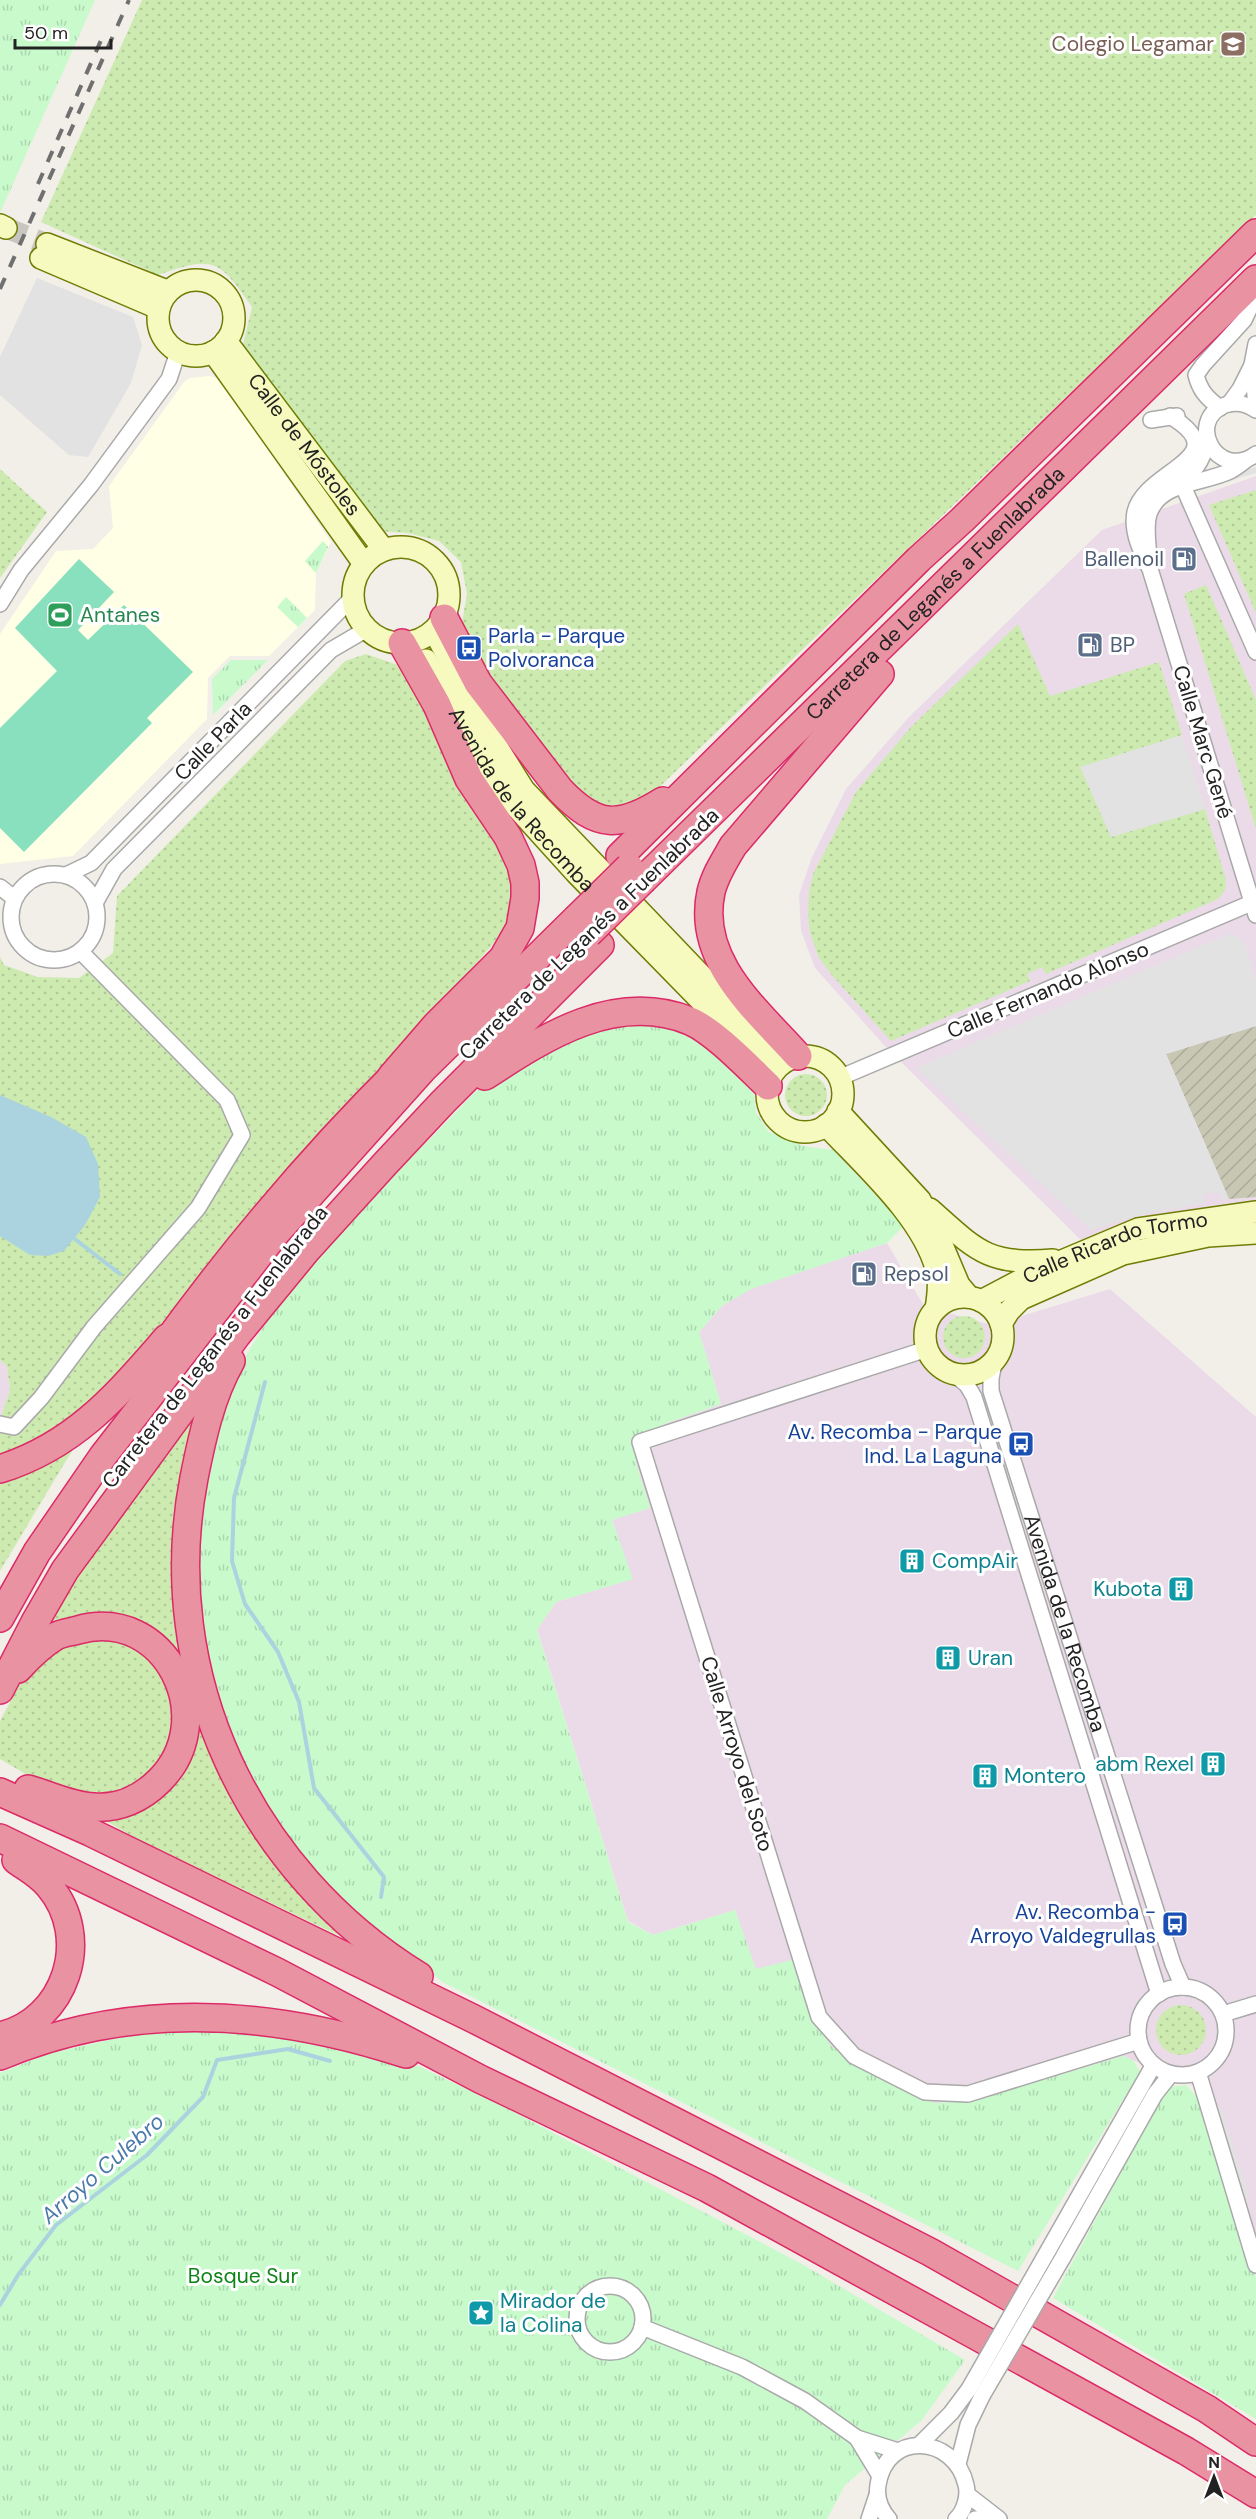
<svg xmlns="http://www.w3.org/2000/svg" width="1256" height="2519" font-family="'DM Sans',sans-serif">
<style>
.industrial{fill:#ebdbe8}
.education{fill:#ffffe5}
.construction{fill:url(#construction-furrows)}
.grass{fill:url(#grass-dots)}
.park{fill:url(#park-tufts)}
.pitch{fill:#88e0be}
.parking{fill:#e2e2e2}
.water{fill:#aad3df}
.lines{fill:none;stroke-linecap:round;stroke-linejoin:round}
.stream{stroke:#aad3df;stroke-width:4}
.secondary-tunnel{stroke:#c8c6c1;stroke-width:21;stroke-dasharray:21 10;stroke-linecap:butt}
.street-casing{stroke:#a9a9a9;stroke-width:18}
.secondary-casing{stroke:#707d05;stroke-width:24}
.highway-casing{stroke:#dc2a67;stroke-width:30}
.street{stroke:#fff;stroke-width:15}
.secondary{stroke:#f7fabf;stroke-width:21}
.highway{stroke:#e892a2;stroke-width:27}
.rail{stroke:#707070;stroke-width:4;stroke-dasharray:12 12;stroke-linecap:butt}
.street-bridge-casing{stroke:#a9a9a9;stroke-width:18;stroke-linecap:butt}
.highway-bridge-casing{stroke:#dc2a67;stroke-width:30;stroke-linecap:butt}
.street-bridge{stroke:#fff;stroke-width:15}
.highway-bridge{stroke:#e892a2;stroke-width:27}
.labels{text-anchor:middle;stroke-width:6;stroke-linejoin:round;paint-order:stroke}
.education-label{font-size:21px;fill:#785e54;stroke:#fff;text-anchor:end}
.street-label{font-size:21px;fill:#222;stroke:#fff}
.service-label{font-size:21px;fill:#4e5e75;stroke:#fff;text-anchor:start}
.leisure-label{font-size:21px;fill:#27864d;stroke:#fff;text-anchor:start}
.transit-label{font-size:21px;fill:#164399;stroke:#fff;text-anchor:end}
.culture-label{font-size:21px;fill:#0d838f;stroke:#fff;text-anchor:start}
.park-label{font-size:21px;fill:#0c8416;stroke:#fff}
.water-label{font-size:22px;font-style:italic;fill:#4a7aab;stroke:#fff}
</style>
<defs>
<pattern id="construction-furrows" width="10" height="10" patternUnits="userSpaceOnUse" patternTransform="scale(1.5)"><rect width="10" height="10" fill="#c7c7b4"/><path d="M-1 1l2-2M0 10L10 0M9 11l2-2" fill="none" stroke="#abab9a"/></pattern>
<pattern id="grass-dots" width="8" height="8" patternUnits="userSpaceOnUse" patternTransform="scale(1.5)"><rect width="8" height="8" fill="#cdebb0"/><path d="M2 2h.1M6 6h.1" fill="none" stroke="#b0c997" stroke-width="1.8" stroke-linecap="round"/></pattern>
<pattern id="park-tufts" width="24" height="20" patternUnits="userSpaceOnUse" patternTransform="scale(1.5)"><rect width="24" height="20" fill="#c8facc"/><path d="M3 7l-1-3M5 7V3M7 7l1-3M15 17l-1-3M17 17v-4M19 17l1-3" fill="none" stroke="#acd6af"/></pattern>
</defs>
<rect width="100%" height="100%" fill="#f2efe9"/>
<g class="industrial">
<path d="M1256,476v747l-114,15 -46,17 -213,-211 -68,-76 -14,-37 -2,-36 13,-38 34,-68 63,-72 193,-187z"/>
<path d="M887,1243l37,63 68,19 118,-36 146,128v819l-44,-143 -89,-37 -150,45 -39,2 -45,-19 -59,-39 -15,-22 -59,-53 -21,-60 -82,25 -25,-14 -91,-292 19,-27 76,-23 -20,-60 38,-11 -14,-45 4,-21 24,-18 57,-20 -22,-72 23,-26 28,-17z"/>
<path d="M0,1360l7,6 3,24 -10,30z"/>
</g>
<path class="education" d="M209,376l8,2 5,5 109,159 -15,31 -1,37 -46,46h-39l-22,22 -1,41 -134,137 -73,8v-230l56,-83 37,-2 20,-21 -4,-42 75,-104 6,-4z"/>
<path class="construction" d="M1256,1026v171l-27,2 -63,-145z"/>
<g class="grass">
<path d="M142,0h1114v215l-606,581 -31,16 -29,-9 -26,-24 -60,-74 -43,-77 6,-34 -6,-32 -22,-21 -31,-8 -29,-2 -126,-169 -10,-17 9,-38c-33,-48 -38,-52 -94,-32l-117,-53z"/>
<path d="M0,469l47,43 -47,66z"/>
<path d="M1256,490v123l-47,-108z"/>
<path d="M1206,585l50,115v129l-72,-235z"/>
<path d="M1018,624l32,72 109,-34 23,73 -101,32 30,70 94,-28 21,71 -1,10 -7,9 -172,75 -4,-7 -15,7 3,7 -139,60 -60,-67 -12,-16 -9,-25 -2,-19 1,-22 4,-18 43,-82 55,-65z"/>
<path d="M366,654l35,12 94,175 21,47 -10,41 -374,431 -65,99 -67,112v-151l10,-30 -3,-24 -7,-6v-403l4,8 34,12 41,1 34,-25 4,-57 228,-235z"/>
<circle cx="806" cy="1095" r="21"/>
<circle cx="964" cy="1337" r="21"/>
<path d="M215,1379l-33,82 -11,116 45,186 122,172 -201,-96 -137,-80v-38l88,-166z"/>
<circle cx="1181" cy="2030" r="25"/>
</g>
<g class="park">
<path d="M0,0h95l-95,213z"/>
<path d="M323,541l5,6 -12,26 -11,-12z"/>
<path d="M286,597l21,21 -9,9 -21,-20z"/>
<path d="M231,660h37l-55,55 -1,-36z"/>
<path d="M621,1016l68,13 64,61 3,23 13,19 34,14 30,4 71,76 -17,17 -136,46 -29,17 -23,26 22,72 -57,20 -24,18 -4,21 14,45 -38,12 21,59 -77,23 -19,28 91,292 25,13 82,-25 21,59 36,-9 23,63 15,22 59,39 45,19 39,-2 150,-45 10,4 7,12 -122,199 -574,-288 -115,-86 -64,-84 -41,-87 -26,-89 -3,-80 13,-96 18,-72 36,-60 42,-60 67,-76 59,-54 45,-47 36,-25z"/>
<path d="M155,2030l103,3 61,7 91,22 102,49 288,152 165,97 -43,60 -77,65 -18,34h-827v-446l50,-20z"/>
<path d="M1186,2085l11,12 59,181v141l-203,-121 108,-199 9,-12z"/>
</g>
<path class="pitch" d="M79,559l35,33 -36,38 10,10 36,-35 69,67 -46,46 5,5 -128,129 -24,-24v-100l57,-57 -42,-43z"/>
<g class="parking">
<path d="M37,278l96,39 9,28 -11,38 -43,74 -19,-2 -69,-60v-38z"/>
<path d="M1256,467v6l-53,16 -2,-6z"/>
<path d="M1182,735l23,74 -94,28 -31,-70z"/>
<path d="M1229,934l8,2 8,8 11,35v47l-90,28 63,145 -8,1 -1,-7 -17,1 1,9 -64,12 -49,15 -175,-162z"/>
<path d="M1220,2105l29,91 -6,2 -29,-91z"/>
</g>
<path class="water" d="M0,1095l51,22 35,20 12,27 2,33 -15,28 -21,26 -16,5 -18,-1 -30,-19z"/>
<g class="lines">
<g class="stream">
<path d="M71,1236l49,38"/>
<path d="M265,1382l-31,116 -2,63 13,43 33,48 21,50 15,86 70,89 -3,20"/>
<path d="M0,2305l18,-30 38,-50 91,-70 56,-58 14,-37 71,-11 42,12"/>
</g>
<path class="secondary-tunnel" d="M6,228l41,16"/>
<defs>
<g id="street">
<path d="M1256,344l-4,21 4,40"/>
<path d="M1229,404l11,-15 12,-24"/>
<path d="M1220,408c-13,-10 -20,-17 -24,-33l7,-10 41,-45 12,-25"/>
<path d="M1256,410c-10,-6 -19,-9 -31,-5 -40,16 -8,77 31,49"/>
<path d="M1170,416c69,42 -25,53 -35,96 -4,19 6,40 15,57l106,346"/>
<path d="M1151,420l26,-4"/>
<path d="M1174,482c23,-11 27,-18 34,-42"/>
<path d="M1183,486l73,166"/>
<path d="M1149,557c-1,-14 -4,-30 0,-43 11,-33 55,-30 81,-43 6,-3 11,-7 16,-11"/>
<path d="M0,604l21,-34 70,-85 78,-106 9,-27"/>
<circle cx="54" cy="917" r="43"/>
<path d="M66,875l25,-12 262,-266"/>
<path d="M0,887l14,11"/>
<path d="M95,903l19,-34 217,-219 36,-21"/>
<path d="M839,1078l417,-177"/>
<path d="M927,1349l-287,93 179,575 35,39 71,36 43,2 171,-53"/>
<path id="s1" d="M995,1359l-4,19v13l182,573 10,23"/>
<path d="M954,1374l13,11 7,12 185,597"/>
<path d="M0,1424l14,3 27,-29 53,-71 104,-119 44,-73 -15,-35 -146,-148"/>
<circle cx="1182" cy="2031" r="44"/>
<path d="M1223,2014l33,-10"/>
<path d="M1198,2072l58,193"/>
<path d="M1049,2249l104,-183"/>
<path d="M1062,2259l93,-165 16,-20"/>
<circle cx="610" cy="2319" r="33"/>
<path d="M642,2327l100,40 63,34 52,37 23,38"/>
<path d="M857,2438l41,13"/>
<path d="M919,2445l32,-32 18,-24"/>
<path d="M958,2464l10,-39 14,-29"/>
<path d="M968,2495l31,24"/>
<path d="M869,2519l8,-24"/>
<path d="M889,2519c-9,-10 -13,-21 -11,-34 8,-55 77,-50 88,0 3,11 -2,27 -10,34"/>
<path d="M975,2519l20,-1"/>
</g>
<g id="secondary">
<path d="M0,225l6,3"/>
<path d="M47,244l120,47"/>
<path d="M41,258l117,50"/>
<circle cx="196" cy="318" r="38"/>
<path id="s2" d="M226,341l158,209"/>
<path d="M213,352l151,212"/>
<circle cx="401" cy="595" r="48"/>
<path d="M434,631l60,111 30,48 260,272"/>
<path id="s3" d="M426,660l52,91 31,48 67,74 185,189"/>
<circle cx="805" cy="1094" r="38"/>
<path d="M838,1111l82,89 17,33 22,52 10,12"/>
<path d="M826,1125c37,40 98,93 111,147 3,12 1,25 -1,37"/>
<path d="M930,1209c46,41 58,57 123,51"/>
<circle cx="964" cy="1336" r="39"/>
<path id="s4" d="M981,1301l57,-30 100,-42 118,-17"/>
<path d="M1001,1324l8,-13 12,-12 102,-45 85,-18 48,-3"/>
</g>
<g id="highway">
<path d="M444,618l34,65 82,107c37,39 60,38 103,11"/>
<path d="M620,856l299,-297 43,-39 294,-287"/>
<path id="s5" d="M644,879l612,-600"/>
<path d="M798,1056c-41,-46 -102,-95 -87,-164 4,-17 14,-32 22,-46l147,-172"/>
<path d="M485,1076c61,-40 131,-85 205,-55 24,10 59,47 78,65"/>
<path d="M391,1077l45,-52 67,-67 17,-30 5,-30v-15l-4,-18 -13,-28 -39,-58 -32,-74 -35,-62"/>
<path d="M158,1354c74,-103 157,-201 247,-290"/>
<path d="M231,1361c-20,35 -29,77 -37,117 -38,197 55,393 225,498"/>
<path d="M0,1469c76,-24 117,-74 167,-131"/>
<path d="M0,1618l37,-66 66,-96 173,-223 148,-165 152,-149"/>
<path d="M18,1669c11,-12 23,-24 38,-33 6,-3 15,-4 22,-6 87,-25 144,89 81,151 -17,17 -40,28 -65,26 -23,-1 -44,-12 -66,-18"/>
<path d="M0,1690l35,-68 30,-52 172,-235 69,-84 78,-86 59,-63 157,-157"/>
<path d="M0,1792l90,40 382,186 458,234 277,157 49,33"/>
<path d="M0,1838l277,134 203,107 227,109 479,263 70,43"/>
<path d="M0,2036c66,-15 93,-98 49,-150 -9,-11 -22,-18 -33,-26"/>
<path d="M0,2056c133,-56 272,-46 406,-2"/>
</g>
</defs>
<use href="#street" class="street-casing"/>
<use href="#secondary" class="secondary-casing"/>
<use href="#highway" class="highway-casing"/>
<use href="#street" class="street"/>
<use href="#secondary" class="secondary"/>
<use href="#highway" class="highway"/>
<g class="rail">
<path d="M38,184l64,-146"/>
<path d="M0,289l129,-289"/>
</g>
<defs>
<g id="street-bridge">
<path d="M969,2389l80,-140"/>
<path d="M982,2396l80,-137"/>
</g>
<g id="highway-bridge">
<path d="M576,919l53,-52"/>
<path d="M588,934l56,-55"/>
</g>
</defs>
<use href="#street-bridge" class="street-bridge-casing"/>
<use href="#highway-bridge" class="highway-bridge-casing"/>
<use href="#street-bridge" class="street-bridge"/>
<use href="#highway-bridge" class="highway-bridge"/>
</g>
<defs>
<symbol id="school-square" viewBox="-11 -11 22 22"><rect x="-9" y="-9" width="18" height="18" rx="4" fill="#8d6e63" stroke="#fff"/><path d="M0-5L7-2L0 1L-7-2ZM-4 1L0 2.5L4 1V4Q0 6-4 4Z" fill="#fff"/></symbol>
<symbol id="fuel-square" viewBox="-11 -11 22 22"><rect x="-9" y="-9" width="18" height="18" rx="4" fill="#5c6f8a" stroke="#fff"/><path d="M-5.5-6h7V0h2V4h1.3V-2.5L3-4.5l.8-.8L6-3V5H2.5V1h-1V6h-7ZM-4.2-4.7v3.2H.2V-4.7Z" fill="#fff"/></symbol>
<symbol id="stadium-square" viewBox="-11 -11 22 22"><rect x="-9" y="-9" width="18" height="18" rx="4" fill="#2e9e5b" stroke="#fff"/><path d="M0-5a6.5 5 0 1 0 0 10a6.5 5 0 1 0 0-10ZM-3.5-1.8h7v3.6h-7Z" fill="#fff"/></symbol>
<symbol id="bus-square" viewBox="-11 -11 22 22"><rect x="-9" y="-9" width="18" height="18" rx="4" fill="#1a4fb4" stroke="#fff"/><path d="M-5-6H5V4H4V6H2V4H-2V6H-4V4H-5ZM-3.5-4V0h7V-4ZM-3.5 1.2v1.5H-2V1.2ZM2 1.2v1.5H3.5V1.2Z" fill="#fff"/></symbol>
<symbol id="building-square" viewBox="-11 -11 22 22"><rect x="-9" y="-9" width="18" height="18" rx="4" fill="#0f9aa8" stroke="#fff"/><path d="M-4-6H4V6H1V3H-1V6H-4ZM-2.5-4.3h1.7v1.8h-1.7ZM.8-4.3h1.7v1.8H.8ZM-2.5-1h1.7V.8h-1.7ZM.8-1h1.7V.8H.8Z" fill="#fff"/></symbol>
<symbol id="sight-square" viewBox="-11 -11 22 22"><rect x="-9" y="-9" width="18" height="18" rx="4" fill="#0f9aa8" stroke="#fff"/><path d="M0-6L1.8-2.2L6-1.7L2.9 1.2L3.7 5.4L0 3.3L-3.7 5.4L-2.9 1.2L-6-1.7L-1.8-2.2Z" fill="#fff"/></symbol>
</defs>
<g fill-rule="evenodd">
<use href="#school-square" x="1218" y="29" width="30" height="30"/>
<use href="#fuel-square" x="1169" y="544" width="30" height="30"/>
<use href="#stadium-square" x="45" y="600" width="30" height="30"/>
<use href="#fuel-square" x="1075" y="630" width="30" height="30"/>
<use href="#bus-square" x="454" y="633" width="30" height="30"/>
<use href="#fuel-square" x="849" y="1259" width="30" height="30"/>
<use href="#bus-square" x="1006" y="1429" width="30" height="30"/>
<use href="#building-square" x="897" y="1546" width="30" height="30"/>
<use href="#building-square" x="1166" y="1574" width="30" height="30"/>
<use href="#building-square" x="933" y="1643" width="30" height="30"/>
<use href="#building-square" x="1198" y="1749" width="30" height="30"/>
<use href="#building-square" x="970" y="1761" width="30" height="30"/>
<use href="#bus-square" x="1160" y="1909" width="30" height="30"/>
<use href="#sight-square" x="466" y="2298" width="30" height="30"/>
</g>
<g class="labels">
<g class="education-label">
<text x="1214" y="51">Colegio Legamar</text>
</g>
<g class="street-label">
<text dy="7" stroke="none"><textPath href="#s2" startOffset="130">Calle de Móstoles</textPath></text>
<text dy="7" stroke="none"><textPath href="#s5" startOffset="408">Carretera de Leganés a Fuenlabrada</textPath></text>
<text transform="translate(213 741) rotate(-46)" y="7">Calle Parla</text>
<text transform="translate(1203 742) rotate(73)" y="7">Calle Marc Gené</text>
<text dy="7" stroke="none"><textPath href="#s3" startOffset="170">Avenida de la Recomba</textPath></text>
<text transform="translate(589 934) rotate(-44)" y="7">Carretera de Leganés a Fuenlabrada</text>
<text transform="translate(1048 990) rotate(-23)" y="7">Calle Fernando Alonso</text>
<text dy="7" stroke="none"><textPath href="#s4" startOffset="146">Calle Ricardo Tormo</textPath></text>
<text transform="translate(215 1347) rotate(-52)" y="7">Carretera de Leganés a Fuenlabrada</text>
<text dy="7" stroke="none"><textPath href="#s1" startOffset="276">Avenida de la Recomba</textPath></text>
<text transform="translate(737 1754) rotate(73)" y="7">Calle Arroyo del Soto</text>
</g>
<g class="service-label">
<text x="1164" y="566" text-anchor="end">Ballenoil</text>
<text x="1110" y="652">BP</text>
<text x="884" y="1281">Repsol</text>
</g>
<g class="leisure-label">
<text x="80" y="622">Antanes</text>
</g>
<g class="transit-label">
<text x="488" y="643" text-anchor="start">Parla - Parque<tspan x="488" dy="24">Polvoranca</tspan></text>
<text x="1002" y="1439">Av. Recomba - Parque<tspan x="1002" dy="24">Ind. La Laguna</tspan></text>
<text x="1156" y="1919">Av. Recomba -<tspan x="1156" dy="24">Arroyo Valdegrullas</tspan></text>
</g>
<g class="culture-label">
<text x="932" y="1568">CompAir</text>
<text x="1162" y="1596" text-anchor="end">Kubota</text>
<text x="968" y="1665">Uran</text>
<text x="1194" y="1771" text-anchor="end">abm Rexel</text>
<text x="1004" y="1783">Montero</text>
<text x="500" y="2308">Mirador de<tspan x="500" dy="24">la Colina</tspan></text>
</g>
<g class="park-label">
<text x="243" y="2283">Bosque Sur</text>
</g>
<g class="water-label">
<text transform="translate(102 2168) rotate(-41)" y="8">Arroyo Culebro</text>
</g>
</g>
<g transform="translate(1214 2477)" stroke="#ffffff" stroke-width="4.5" paint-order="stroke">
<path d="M0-4.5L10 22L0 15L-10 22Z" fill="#222222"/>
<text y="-9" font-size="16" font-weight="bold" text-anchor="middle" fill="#222222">N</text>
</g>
<path d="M15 39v9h96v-9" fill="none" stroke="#222222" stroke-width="3"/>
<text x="24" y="39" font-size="18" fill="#222222" stroke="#ffffff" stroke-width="4.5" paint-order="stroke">50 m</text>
</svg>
